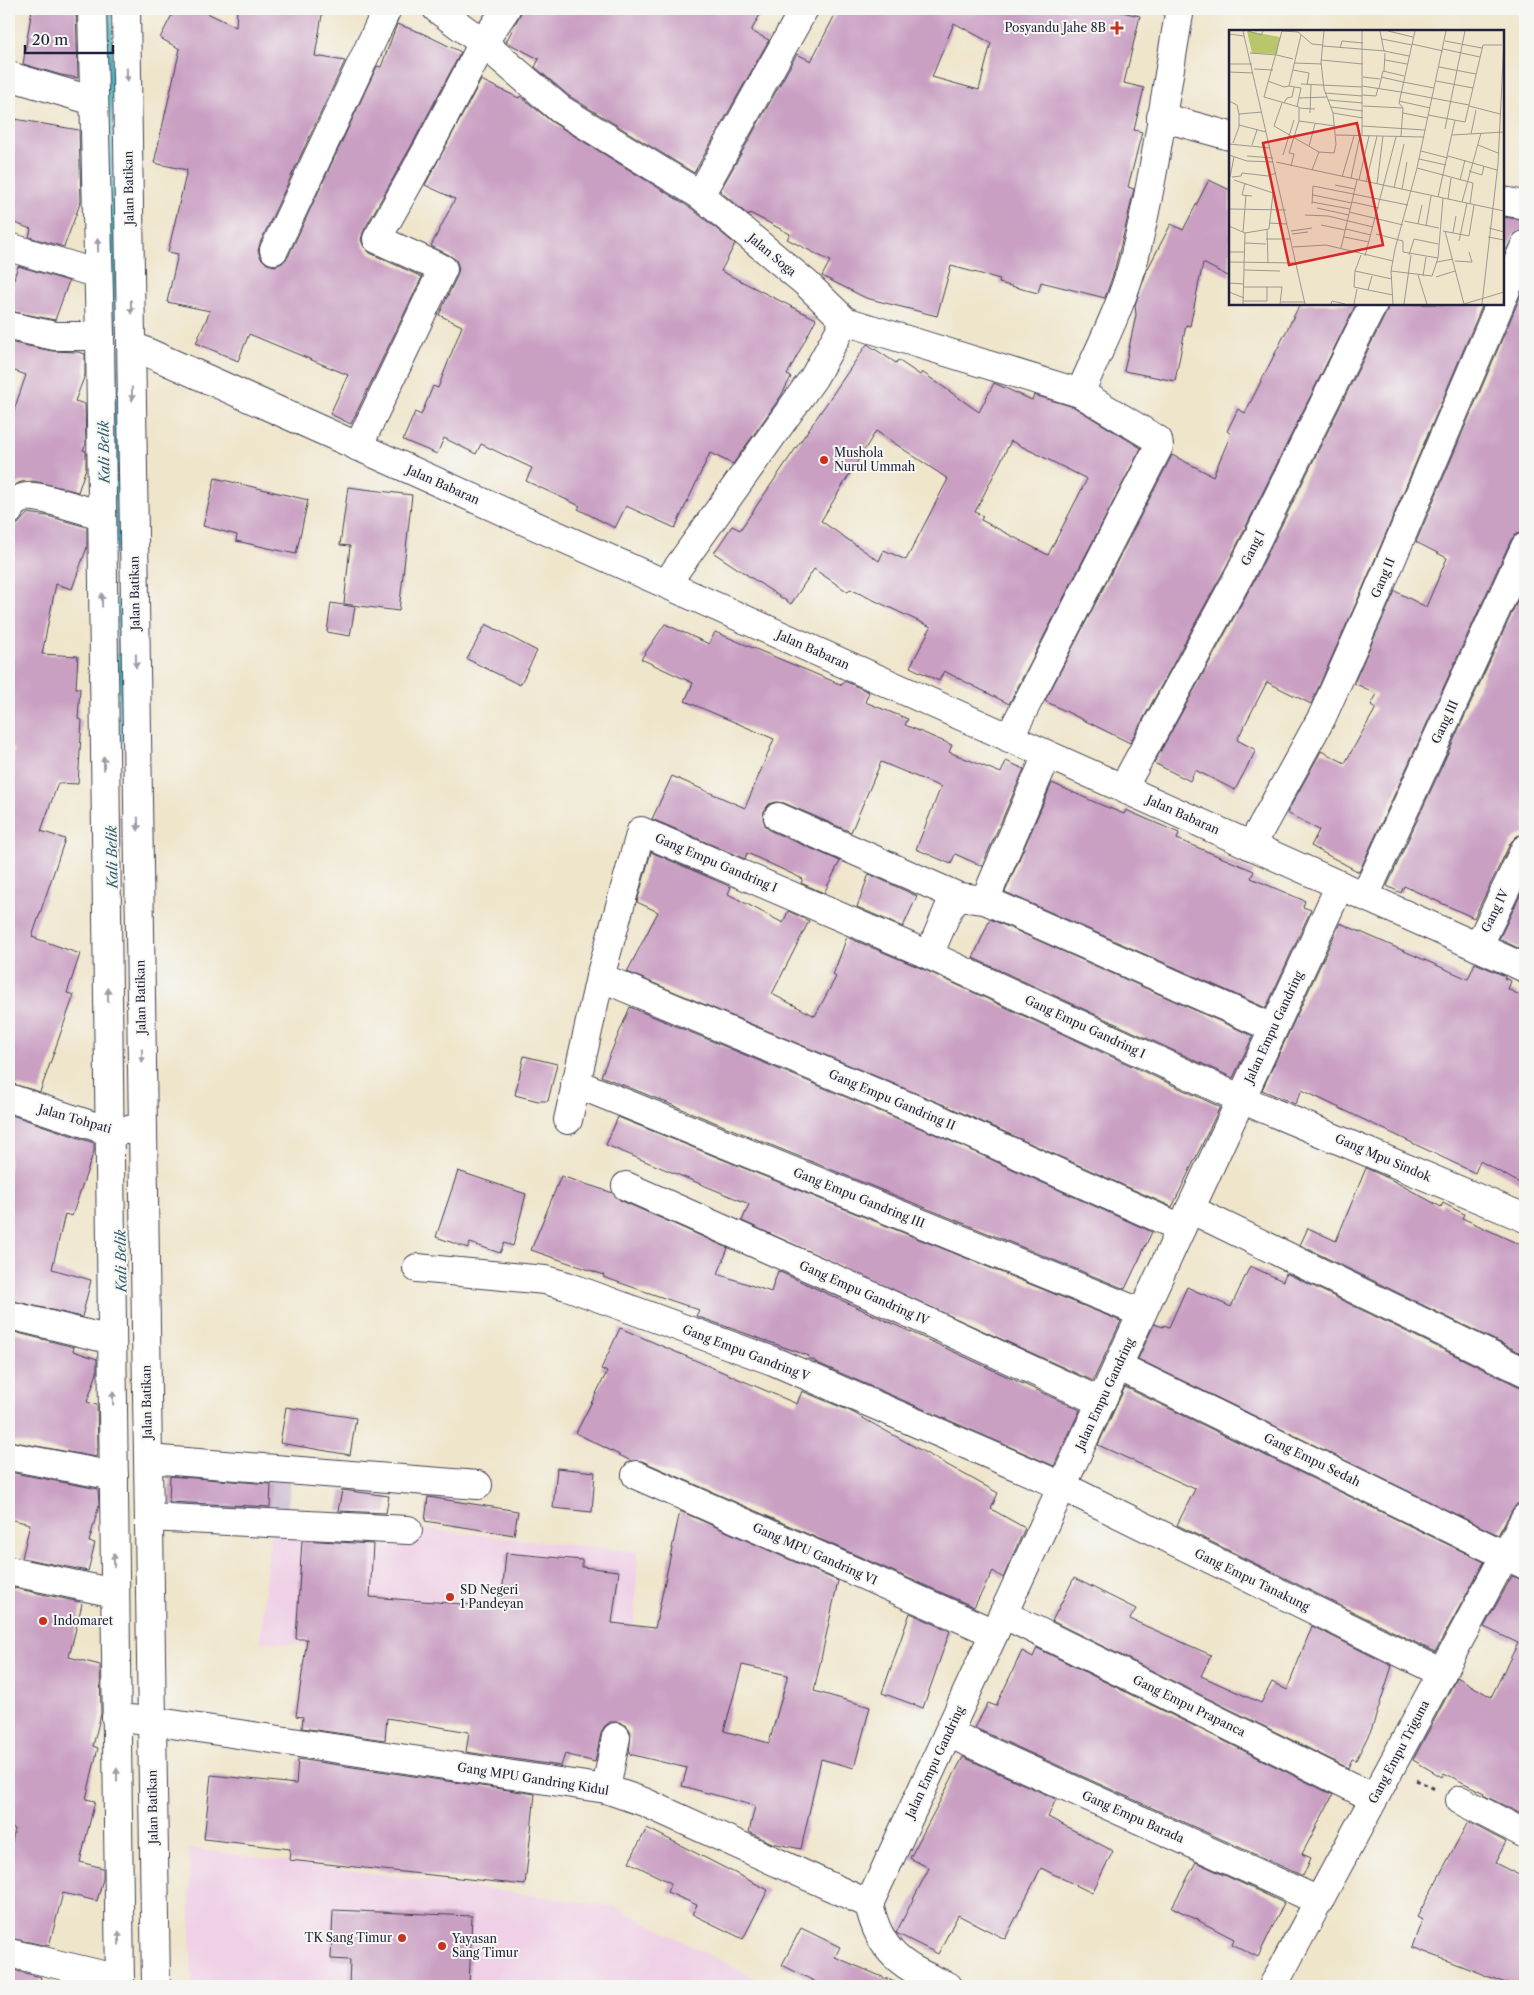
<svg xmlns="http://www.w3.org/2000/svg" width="1534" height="1995" font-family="'Libre Caslon Text',serif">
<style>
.built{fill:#efd0e6}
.industrial{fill:#cdbed2}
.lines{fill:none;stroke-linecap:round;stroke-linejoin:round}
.stream{stroke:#42b2bb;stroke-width:9}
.building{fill:#c99fc2;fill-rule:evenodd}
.minor-casing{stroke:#413f51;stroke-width:30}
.major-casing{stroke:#413f51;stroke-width:30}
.path{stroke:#413f51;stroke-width:3;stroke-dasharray:4 4;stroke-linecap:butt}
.minor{stroke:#fff;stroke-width:28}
.major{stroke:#fff;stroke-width:28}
.oneway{fill:#9c9ca7}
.poi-dot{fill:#c8321e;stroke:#f6f6f2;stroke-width:2}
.labels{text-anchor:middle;stroke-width:4;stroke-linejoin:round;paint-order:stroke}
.poi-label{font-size:12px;fill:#22223b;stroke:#f6f6f2;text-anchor:start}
.street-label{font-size:12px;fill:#22223b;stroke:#f6f6f2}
.water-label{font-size:14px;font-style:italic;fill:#2f5c6e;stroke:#f6f6f2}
.inset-road{fill:none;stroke:#9d9791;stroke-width:1}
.view{fill:#d62828;fill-opacity:0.15;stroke:#d62828;stroke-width:2.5}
.inset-edge{fill:none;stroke:#22223b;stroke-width:2.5}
</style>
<rect width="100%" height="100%" fill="#f6f6f2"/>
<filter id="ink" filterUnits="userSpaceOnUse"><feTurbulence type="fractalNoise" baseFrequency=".02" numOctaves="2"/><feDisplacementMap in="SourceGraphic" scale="10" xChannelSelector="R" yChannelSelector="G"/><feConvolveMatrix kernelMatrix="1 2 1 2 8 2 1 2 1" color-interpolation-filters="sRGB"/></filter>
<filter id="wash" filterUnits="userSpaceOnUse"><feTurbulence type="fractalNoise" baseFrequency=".0096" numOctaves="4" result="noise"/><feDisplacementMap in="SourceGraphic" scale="20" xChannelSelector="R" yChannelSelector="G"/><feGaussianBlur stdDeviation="1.12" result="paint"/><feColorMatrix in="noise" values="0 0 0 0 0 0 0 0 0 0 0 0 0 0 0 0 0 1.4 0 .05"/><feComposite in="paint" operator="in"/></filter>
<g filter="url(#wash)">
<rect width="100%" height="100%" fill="#efe5cb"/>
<g class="built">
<path d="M272,1513l366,39 -6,123 -372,-34z"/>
<path d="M189,1848l427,59 154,79h-578z"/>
</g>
<path class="industrial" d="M179,1476l112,2 -5,46 -120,-19z"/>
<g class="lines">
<path class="stream" d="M108,9l15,729"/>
</g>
<g id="blocks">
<g class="building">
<path d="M32,9h44l2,69 -17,-3 -38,-11z"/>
<path d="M175,9h24l37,18 1,-18h86l-8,47 30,5 -85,182 -2,8 3,7 6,6 8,2 7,-3 6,-6 89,-191 4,1 16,-43 25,9 39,19 -47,89 -51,91 -2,8 3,7 6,6 52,24 -71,147 -21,-10 18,-39 -99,-41 -11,27 -42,-18 14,-32 -43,-9 11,-48 -10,-2 19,-82 -33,-7 26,-114 -20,-11z"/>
<path d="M523,9h240l-12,22 18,9 -75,133 -125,-77 -34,-29 4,-8 -33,-17z"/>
<path d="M838,9h270l32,7 -16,67 20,5 -10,42 8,2 -14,55 6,2 -8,36 -12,47 -9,26 -64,-16 -3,11 -39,-10 1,-4 -49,-13 -14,50 -71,-18 -44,-22 8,-15 -43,-22 3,-5 -40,-21 -1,3 -29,-25 77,-137 14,7zM954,23l37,20 -12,47 -47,-13z"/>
<path d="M481,80l38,18 1,-2 32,26 139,86 44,36 -14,27 95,48 -29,56 4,2 -10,19 -48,68 -23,-11 -35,75 -49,-22 -11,22 -37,-19 2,-3 -54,-25 6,-13 -51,-24 -5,10 -32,-16 -7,16 -34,-14 12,-28 6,3 12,-29 5,2 24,-62 -23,-11 18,-39 2,-8 -3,-8 -7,-5 -18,-9 24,-47 -30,-14z"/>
<path d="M9,118l70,12 2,71 -17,46 -35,-10 2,-8 -22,-8z"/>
<path d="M1209,180l21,10v87l-27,-14 -13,63 -4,-1 -11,56 -51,-10 12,-56 -1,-10 12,-35 24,-46 12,6z"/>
<path d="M1503,217l22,3v10l-10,3 -12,24z"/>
<path d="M18,266l51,15 -14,39 -46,-9v-17z"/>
<path d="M1525,285v247l-9,2 -5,6 -152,332 -48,-26 8,-16 -32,-17 34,-62 24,12 31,-55 -5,-3 6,-11 -23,-11 41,-92 31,16 21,-49 -31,-16z"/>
<path d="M1300,304h56l-129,261 -97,178 -85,-42 127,-246 41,21 18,-42 -4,-3 11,-22 7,4z"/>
<path d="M1388,304h95l-121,286 -51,114 -44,-22 -30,58 19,10 -21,40 -40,-20 -5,11 -36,-18 101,-184 132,-268z"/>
<path d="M9,342l43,9 26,1 7,2v21l-10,26 10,3 1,40 -3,6 3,1v17l-8,24 -44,-11 -13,1 -12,6v-63l17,-50 -17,-6z"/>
<path d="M867,344l29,19 2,-3 22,15 2,-3 57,40 15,-29 38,17 2,-5 40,12 67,41 -132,256 -65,-33 -5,10 -29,-14 21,-40 -81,-38 -2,3 -34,-23 -23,35 -77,-51 18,-27 8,4zM876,431l72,48 -42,81 -22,-10 -5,11 -58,-40zM1011,441l76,38 -39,76 -67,-35 2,-4 -8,-4z"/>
<path d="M215,478l93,22 -12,54 -60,-13 1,-6 -34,-9z"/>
<path d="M348,487l64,8 -13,116 -55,-7 6,-58 -10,-1z"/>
<path d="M28,513l20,3 39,11v20l-15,42 -16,-5 -14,70 36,2 -2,32h4l-2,31 4,1 -4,64 -20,-1 -17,48 24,8 -33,98 48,17 -13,39 7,2 -34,97 -31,-9v-263l5,-72 -5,-1v-221l9,-2z"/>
<path d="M1525,584v250l-8,2 -6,6 -37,76 -70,-32 -3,7 -14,-7z"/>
<path d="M331,603l24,4 -5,29 -23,-4z"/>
<path d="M486,624l51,27 -17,34 -53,-26z"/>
<path d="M665,624l44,20 6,-12 127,53 2,-4 25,11 -4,10 43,17 -3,6 47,20 -3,7 52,21 5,-12 18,8 -42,97 -27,-12 -4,10 -35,-15 25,-62 -60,-25 -30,70 -67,-29 -8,-1 -7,2 -5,7 -1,8 3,8 5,4 69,30 -16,32 -23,-10 2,-4 -56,-26 -2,6 -93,-40 20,-43 73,32 29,-69 -89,-38 8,-18 -52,-24z"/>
<path d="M1052,783l47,21 25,10 2,-4 53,23 -2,6 77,32 -3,7 54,23 -2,6 8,3 -45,98 -261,-116z"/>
<path d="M651,852l80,35 -3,7 55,29 5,-12 21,10 -37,73 43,22 21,-39 -3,-2 14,-38 76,32 297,138 -48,100 -223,-100 -322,-135 31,-60 -21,-10z"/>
<path d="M869,874l48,22 -14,31 -46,-20z"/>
<path d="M1525,885v54l-5,10 -21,-10z"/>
<path d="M990,919l263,117 -20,42 -260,-120z"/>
<path d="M1340,923l128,56 7,-16 30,13 -1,2 7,3 -3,8 17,9v188l-45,-25 -5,12 -173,-83 -7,14 -33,-14z"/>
<path d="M630,1007l307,128 215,97 -27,57 -524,-213z"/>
<path d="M524,1056l33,8 -9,37h-10l-23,-6z"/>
<path d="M9,1114l85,29v8l-22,65 -7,-2 -13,55 39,11 -9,37 -73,-17z"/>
<path d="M618,1117l503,204 -28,60 -351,-160 7,-17 -143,-59z"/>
<path d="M1366,1168l24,11 51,28 2,-4 21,11 -2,4 63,29v108l-225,-110 8,-17 28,13z"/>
<path d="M458,1171l68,23 -13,52 -9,-3 -4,10 -30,-10 -2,5 -32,-11z"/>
<path d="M561,1176l52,17 7,7 108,48 -10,26 53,18 7,-21 302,139 -26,56 -239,-104v-1l-7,-3 1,-2 -113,-40 3,-6 -96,-33 1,-2 -73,-25z"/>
<path d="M1250,1266l33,15 3,-8 232,113 7,1v115l-8,2 -5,6 -14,25 -360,-176 16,-35 9,3 1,-2 5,2 18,-40 44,20z"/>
<path d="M620,1328l177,76 5,-13 48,20 148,82 -7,16 34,19 -22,50 -10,-7 -19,36 -332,-146h-11l-55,-28 31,-61 -6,-3z"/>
<path d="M14,1332l60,15 -1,4 24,8v14l-10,29 10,3 1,43 -2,9 -87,-16v-94z"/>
<path d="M1125,1387l359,175 -49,90 -258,-127 18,-36 -97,-44z"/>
<path d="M286,1407l70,11 -6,37 -70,-12z"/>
<path d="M557,1468l38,4 -3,40 -39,-4z"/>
<path d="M9,1472l89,17 1,16 -10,37 6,1 -7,28 -66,-13 8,-34 -21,-5z"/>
<path d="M170,1476l101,8 -1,23 -101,-5z"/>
<path d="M342,1490l47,6 -3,17 -48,-2z"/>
<path d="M428,1497l90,14 -4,24 -89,-14z"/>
<path d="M680,1511l158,70 -24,110 56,16 -16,61 -33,-9 -20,90 -29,-6 -23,-11 6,-26 -73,-20 5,-18 -58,-14 2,-22 -4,-6 -8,-4h-9l-6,5 -3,7 -6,28 -30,-8 -4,12 -95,-14 3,-20 -82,-14 -2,22 -83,-12 1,-11 -7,-1 11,-77h-11l6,-99 71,4 -3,53 131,10 5,-54 76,7v7l37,4 -7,52 43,5zM742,1665l46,10 -19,68 -45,-12z"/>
<path d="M1512,1576l13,4v226l-4,8 -38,-19 1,-2 -40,-20 -2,4 -29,-17 44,-83 34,20 27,-54 -34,-16z"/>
<path d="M1074,1578l62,31 -6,10 81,36 -10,21 60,27 11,-21 15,8 25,-64 80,40 -20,62 -16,32 -4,-1 -4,9 -296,-147z"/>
<path d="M9,1587l71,15 2,2 -13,53 31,8 1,49 -8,32 5,2 -12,51 9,2 -15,61 23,6v11l-6,22 -34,-8 -14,53 -40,-8v-84l6,-25 -6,-1z"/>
<path d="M910,1613l40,18 -27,77 -41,-15z"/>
<path d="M1037,1648l296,147 -31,59 9,4 -8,18 -328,-148 13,-25 8,3 26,-55 11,6z"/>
<path d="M963,1757l93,42 -8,18 65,34 -21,42 -51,-25 -36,71 -47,-24 -20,39 -42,-21 33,-65 -19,-10z"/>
<path d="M298,1759l237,35 -10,91 -236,-25 1,-11 -86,-10 7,-64 85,9z"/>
<path d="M1468,1822l38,20 -11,21 30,15v108h-12l-101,-39 10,-27 -5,-3z"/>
<path d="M647,1828l121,62 -25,49 -51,-25 5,-9 -30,-13 4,-9 -42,-21z"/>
<path d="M1196,1862l88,41 -26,54 -26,-13 2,-5 -62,-32z"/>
<path d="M333,1910l139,6 -3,70h-120l1,-26 -19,-1z"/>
<path d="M801,1928l39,19 -5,10 69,29h-80l-42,-21z"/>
<path d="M9,1969l32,8 -2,9h-30z"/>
</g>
</g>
</g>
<g filter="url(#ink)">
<use href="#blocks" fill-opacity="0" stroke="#413f51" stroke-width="1"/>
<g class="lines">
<defs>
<g id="minor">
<path d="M437,9l46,34 77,66 140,86 107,89 38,37 -31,56 -148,207"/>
<path d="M9,76l85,25"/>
<path d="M1161,117l69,19"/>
<path d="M700,195l104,-186"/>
<path d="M1503,201l22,4"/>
<path d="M9,247l89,27"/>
<path d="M274,250l113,-241"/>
<path d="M1503,297l22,-52"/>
<path d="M845,321l235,72c19,-44 42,-87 54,-134 21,-82 31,-167 46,-250"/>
<path d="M9,326l46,10h45"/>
<path d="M131,345l1394,623"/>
<path d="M358,447l85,-178 -66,-30 51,-91 55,-105 23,-34"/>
<path d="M9,511c2,-7 10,-13 18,-14 13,-2 59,14 74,18"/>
<path d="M1009,738l150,-292 -1,-6 -78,-47"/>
<path d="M1123,788l118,-216 132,-268"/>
<path d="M778,817l181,80 26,3 62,-145"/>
<path d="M1251,846l71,-129 54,-121 124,-292"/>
<path d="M1365,896l160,-349"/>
<path d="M985,900l288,128"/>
<path d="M1478,947l47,-98"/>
<path d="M929,955l20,-47 10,-11"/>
<path d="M600,977l343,144 238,107"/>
<path d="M575,1083l567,230"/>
<path d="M9,1098l100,33 34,-2"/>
<path d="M568,1120l32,-143 41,-146 288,124 312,144 284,119"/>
<path d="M626,1186l216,96 259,120"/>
<path d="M1190,1209l335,163"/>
<path d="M417,1268l128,12 22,6 206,75 289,125 380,187"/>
<path d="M9,1315l103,25"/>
<path d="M1118,1366l407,199"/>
<path d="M9,1456l105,20"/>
<path d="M148,1459l330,26"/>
<path d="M636,1475l358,158"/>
<path d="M149,1517l259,13"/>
<path d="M9,1571l106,22"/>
<path d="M1003,1614l371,184"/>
<path d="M116,1718l36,3 454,68 38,13 225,102c11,50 34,63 79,82"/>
<path d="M948,1733l371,168"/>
<path d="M606,1789l10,-52"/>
<path d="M1460,1800l65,34"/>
<path d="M869,1904l471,-1019"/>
<path d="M9,1953l111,26"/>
<path d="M1273,1986l252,-468"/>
</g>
<g id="major">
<path d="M92,9l8,327 20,1650"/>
<path d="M126,9l30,1977"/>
</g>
</defs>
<use href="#minor" class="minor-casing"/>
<use href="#major" class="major-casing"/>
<path class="path" d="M1416,1780l19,9"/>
<use href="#minor" class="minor"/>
<use href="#major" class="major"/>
</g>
<defs><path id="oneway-solid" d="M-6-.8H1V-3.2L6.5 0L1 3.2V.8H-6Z" transform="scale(1.25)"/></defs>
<g class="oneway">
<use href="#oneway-solid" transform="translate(127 75) rotate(89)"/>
<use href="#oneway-solid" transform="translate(98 245) rotate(-91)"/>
<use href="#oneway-solid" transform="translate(131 307) rotate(89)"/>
<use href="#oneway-solid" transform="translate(132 394) rotate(89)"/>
<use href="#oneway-solid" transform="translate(102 600) rotate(-91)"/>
<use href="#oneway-solid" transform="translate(136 661) rotate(89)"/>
<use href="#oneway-solid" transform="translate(104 763) rotate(-91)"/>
<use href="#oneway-solid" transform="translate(138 824) rotate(89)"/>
<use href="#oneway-solid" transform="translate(108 995) rotate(-91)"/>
<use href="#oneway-solid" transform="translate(142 1056) rotate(89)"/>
<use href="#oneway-solid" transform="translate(113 1398) rotate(-91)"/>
<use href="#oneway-solid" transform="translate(114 1560) rotate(-91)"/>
<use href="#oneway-solid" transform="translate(117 1775) rotate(-91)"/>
<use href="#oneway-solid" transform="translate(119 1938) rotate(-91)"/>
</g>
</g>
<g class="poi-dot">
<path d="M1114.5 20.5h5v5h5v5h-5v5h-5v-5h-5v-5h5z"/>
<circle cx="824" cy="460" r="5"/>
<circle cx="450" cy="1597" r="5"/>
<circle cx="43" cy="1621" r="5"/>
<circle cx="402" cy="1938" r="5"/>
<circle cx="442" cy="1946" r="5"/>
</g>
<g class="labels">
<g class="poi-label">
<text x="1106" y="32" text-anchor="end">Posyandu Jahe 8B</text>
<text x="834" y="457">Mushola<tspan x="834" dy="14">Nurul Ummah</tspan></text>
<text x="460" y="1594">SD Negeri<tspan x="460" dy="14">1 Pandeyan</tspan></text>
<text x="53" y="1625">Indomaret</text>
<text x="392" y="1942" text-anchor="end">TK Sang Timur</text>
<text x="452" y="1943">Yayasan<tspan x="452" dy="14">Sang Timur</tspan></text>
</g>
<g class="street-label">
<text transform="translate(129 188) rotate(-91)" y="4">Jalan Batikan</text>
<text transform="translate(772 255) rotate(40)" y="4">Jalan Soga</text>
<text transform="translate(443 485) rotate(24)" y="4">Jalan Babaran</text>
<text transform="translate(1253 548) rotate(-64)" y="4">Gang I</text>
<text transform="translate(1383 578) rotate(-67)" y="4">Gang II</text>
<text transform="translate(135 593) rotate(-91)" y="4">Jalan Batikan</text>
<text transform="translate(813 650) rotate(24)" y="4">Jalan Babaran</text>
<text transform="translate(1445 722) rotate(-65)" y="4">Gang III</text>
<text transform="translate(1183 815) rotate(24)" y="4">Jalan Babaran</text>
<text transform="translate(716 863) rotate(23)" y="4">Gang Empu Gandring I</text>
<text transform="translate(1495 911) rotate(-64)" y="4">Gang IV</text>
<text transform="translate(141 997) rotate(-91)" y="4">Jalan Batikan</text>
<text transform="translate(1085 1027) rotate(25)" y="4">Gang Empu Gandring I</text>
<text transform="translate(1274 1027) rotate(-65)" y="4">Jalan Empu Gandring</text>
<text transform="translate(892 1100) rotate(23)" y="4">Gang Empu Gandring II</text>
<text transform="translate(75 1119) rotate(16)" y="4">Jalan Tohpati</text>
<text transform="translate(1383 1158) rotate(23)" y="4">Gang Mpu Sindok</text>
<text transform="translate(859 1198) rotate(22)" y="4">Gang Empu Gandring III</text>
<text transform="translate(864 1293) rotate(24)" y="4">Gang Empu Gandring IV</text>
<text transform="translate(746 1353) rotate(21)" y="4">Gang Empu Gandring V</text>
<text transform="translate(1105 1394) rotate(-65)" y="4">Jalan Empu Gandring</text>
<text transform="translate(147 1402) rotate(-91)" y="4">Jalan Batikan</text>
<text transform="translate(1312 1460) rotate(26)" y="4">Gang Empu Sedah</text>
<text transform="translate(815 1554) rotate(24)" y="4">Gang MPU Gandring VI</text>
<text transform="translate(1252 1580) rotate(26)" y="4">Gang Empu Tanakung</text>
<text transform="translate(1189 1706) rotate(26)" y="4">Gang Empu Prapanca</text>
<text transform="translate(1399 1752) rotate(-62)" y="4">Gang Empu Triguna</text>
<text transform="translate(935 1762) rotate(-65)" y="4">Jalan Empu Gandring</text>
<text transform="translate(533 1779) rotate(9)" y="4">Gang MPU Gandring Kidul</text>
<text transform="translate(153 1807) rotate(-91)" y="4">Jalan Batikan</text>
<text transform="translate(1133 1817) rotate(24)" y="4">Gang Empu Barada</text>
</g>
<g class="water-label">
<text transform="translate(104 452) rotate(-91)" y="5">Kali Belik</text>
<text transform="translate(112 857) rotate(-91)" y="5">Kali Belik</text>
<text transform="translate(121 1261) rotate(-91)" y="5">Kali Belik</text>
</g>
</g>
<g transform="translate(1229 30)">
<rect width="275" height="275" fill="#efe5cb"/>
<path d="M18,1l33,6 -3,17 -25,-1z" fill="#b7c76a"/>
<path class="inset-road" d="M14,1l62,273M19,1l13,4 2,-4M53,1l16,1 14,12 11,1M133,1v104M151,1l4,20 25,5M159,1l25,6M0,4l15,2M153,9l30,6M216,11l37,7M183,14l31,7M94,16l62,5M111,18l2,-7 21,2M214,19l37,8M21,23l27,2M48,25l16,4M92,30l42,4M156,30l22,4M65,33l28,1M0,34h23M210,37l37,7M25,39l19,1M64,40l16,3 -2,12M155,41l1,-18M0,42l24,1M134,47l17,2M152,47l22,5M39,51l16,6 5,-1M207,51l37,7M174,52l31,6M72,54l61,3M60,56l12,-51M60,56l12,2 -4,19M133,56l39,6M150,58l4,-17 21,5M172,62l31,6M96,63l37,3M133,65l14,1 2,-8M35,67l35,10v14l36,5M35,67l18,-66M70,68l28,-1M203,68l37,7M99,70l35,3M0,71l8,4 2,9v13l-6,16M170,71l31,7M53,73l-8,23 45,26 -7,18M55,73l3,-5 5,-1 2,-10M134,76l40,2M240,76l31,8M102,77l32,4M70,78l16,1M81,83l1,-28M104,83l30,5M174,83l25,5M10,84l23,-2M199,85l37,7 18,-77h19M10,95l27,7M133,96l63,4M216,99l20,-98M242,104l5,-24M107,105l88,2M223,105l52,-3M172,106l2,-28 -4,-5 16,-72M0,114l41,4M23,115l5,-15M249,115l20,8M80,116l6,-22M192,121l27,7M90,122l15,1 2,-9 -3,-31 -9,-24 -3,-27 3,-31M0,125l18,6 26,1M54,125l11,-35M18,126l26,2M219,126l49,14M190,129l27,6M47,132l228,49M62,136l3,-12 -5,-1 10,-32M188,138l56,15 -3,21M240,141l13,4 2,-9M1,147l4,-20M3,147l9,-1 1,-3 26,3 8,-3M113,147l12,-41M122,148l9,-42M5,150l39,13 -4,36 -24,4M130,150l10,-44M231,150l5,-20M137,152l11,-46M16,153l-3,12 10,1M148,154l6,-48M106,155l20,4M165,158l10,-44M173,159l5,-27M84,165l39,8M209,167l17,-77M219,169l3,-21M83,172l38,7M123,172l27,6M233,172l19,-69M83,174l1,-18 95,19M88,178l32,7M0,179l57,1M120,182l54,13M76,185l23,1 45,11M175,191l35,7M40,193l18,1M189,194l4,-19M92,195l24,5M0,196l16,7 -2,71M197,196l5,-30M260,198l15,4M117,199l25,6M38,200l1,32M62,201l21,-3M214,201l26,5 5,-31M216,201l19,73M14,202l3,-37M224,203l3,-17M63,204l16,-2M147,204l27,7v11l35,6M115,207l25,5M259,207l16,3M37,209h25M230,211l8,-38M16,213l21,1M64,217l33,-2 67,16M112,218l16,-68M0,222h16M132,225l-6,16 -1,16 14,3 4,-14M180,225l5,-16 24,5M136,226l31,-119M226,231l17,1 -3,-10M0,232l67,1M208,232l16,-3M15,240l36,1M126,241l37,8M162,241l41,5 6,-18 5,-60M189,245l9,29M194,246l3,-19M207,247l19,-6M0,253l15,1M15,257h38l-2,17M139,260l25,5M0,262l15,6M14,271h24v-14M52,272h24M102,274l1,-3 13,3M125,274l3,-15M164,274l-2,-33 4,-22 22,-81 29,-137M175,274l7,-49M235,274l40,-12M253,274l16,-140 6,-125M274,274l1,-15"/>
<path class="view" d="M128,93l26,122 -94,20 -26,-122z"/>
<rect width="275" height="275" class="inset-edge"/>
</g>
<rect width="1534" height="1995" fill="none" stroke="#f6f6f2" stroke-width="30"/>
<path d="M25 45v8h88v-8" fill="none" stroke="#22223b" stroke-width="2.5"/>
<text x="32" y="45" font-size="15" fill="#22223b" stroke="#f6f6f2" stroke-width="4" paint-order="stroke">20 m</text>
</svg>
